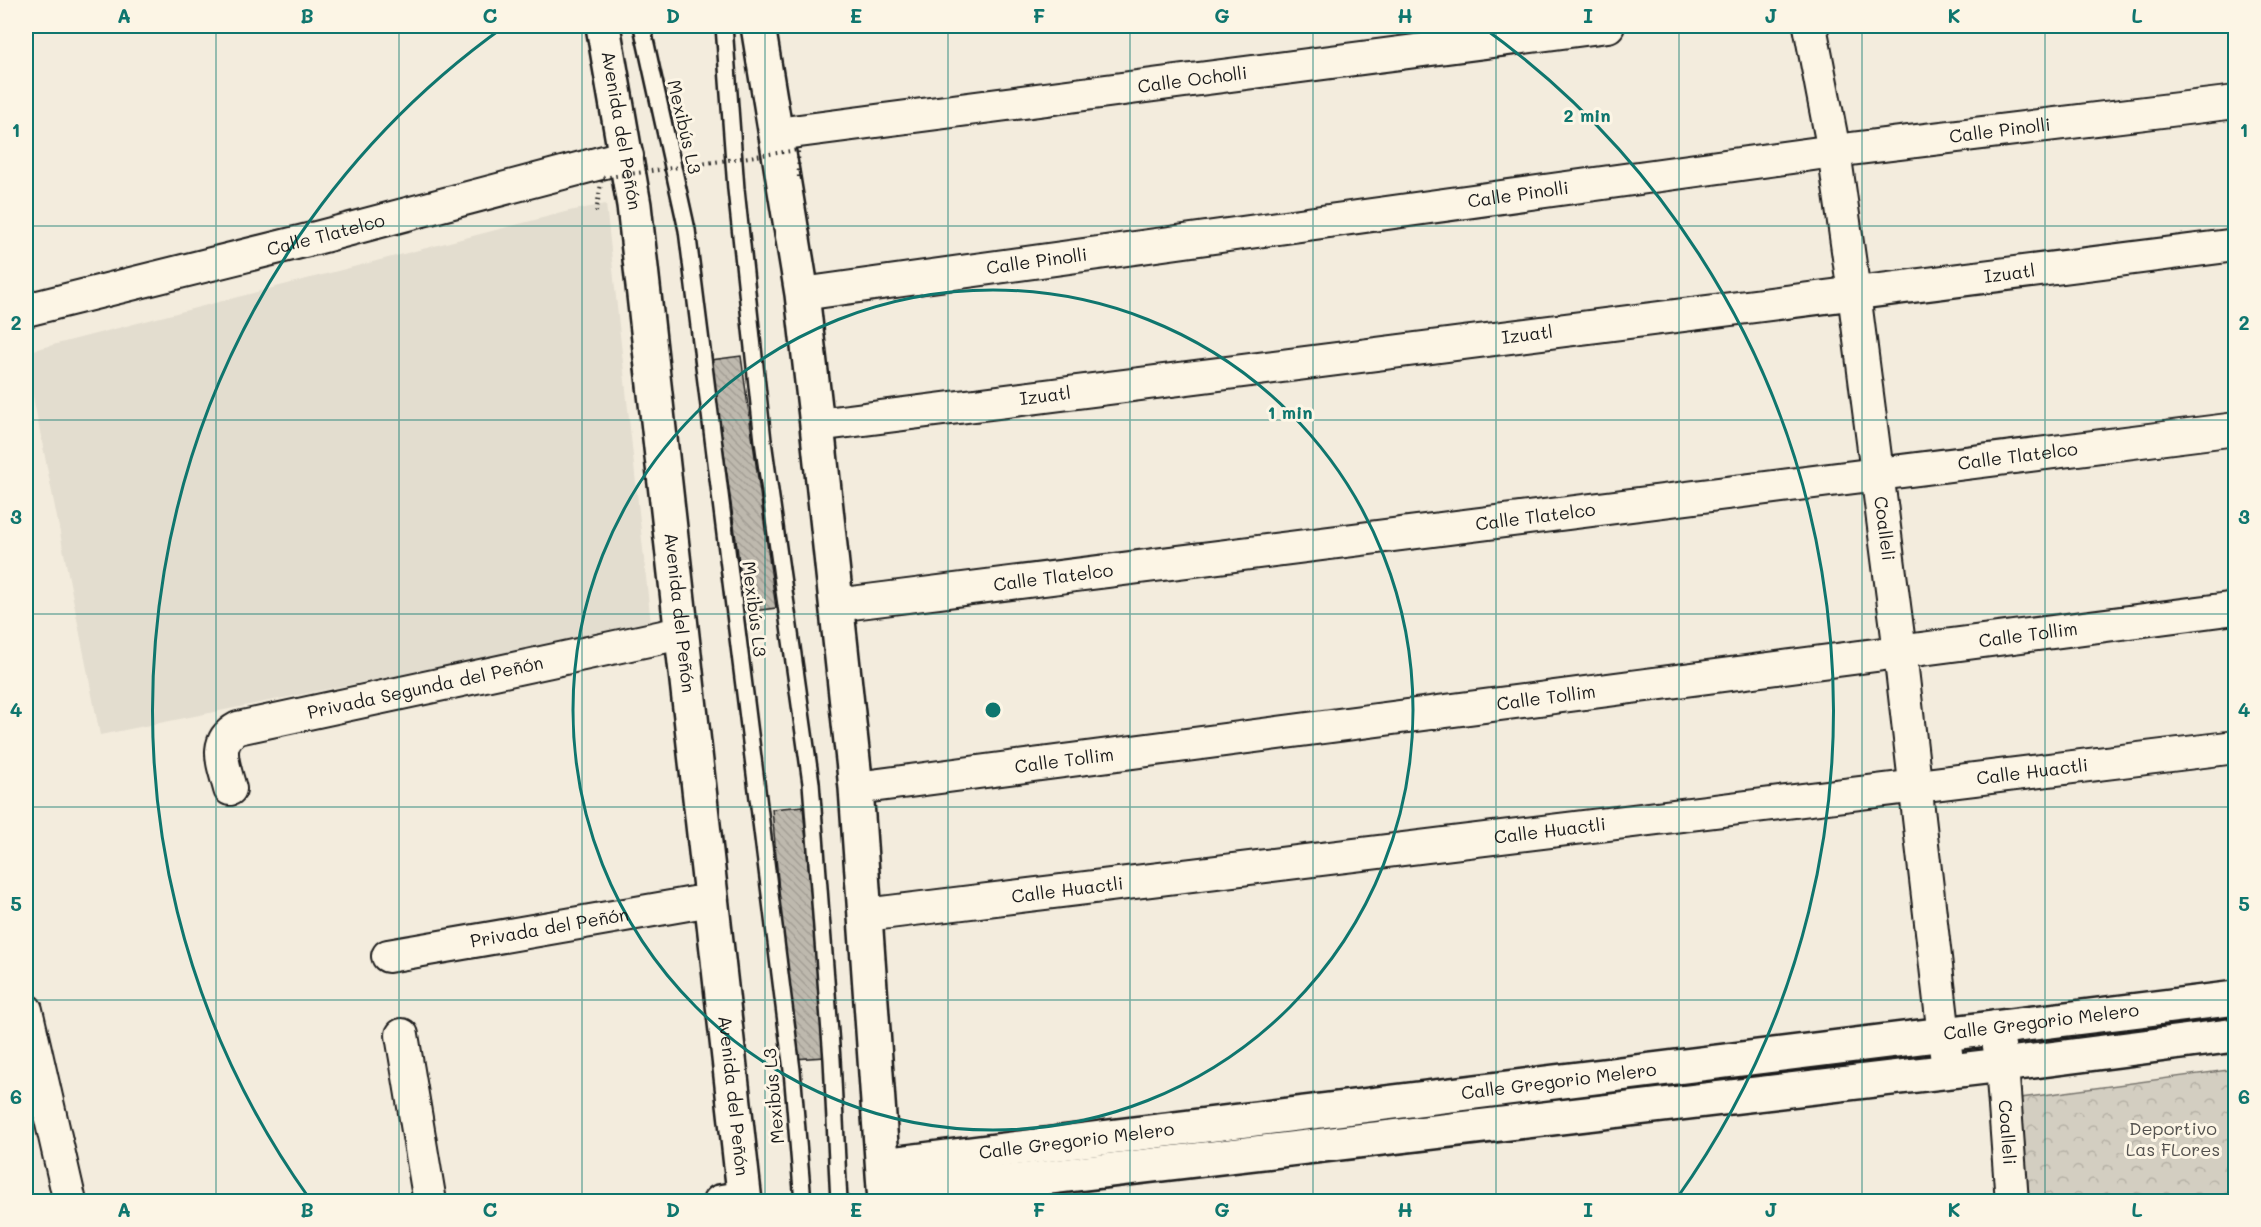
<svg xmlns="http://www.w3.org/2000/svg" width="2261" height="1227" font-family="Mali,sans-serif">
<style>
.built{fill:#e3ddcf}
.park{fill:url(#park-crowns);stroke:#78756e;stroke-width:1.5}
.building{fill:url(#building-back-hatch);stroke:#1c1c1c;stroke-width:1.5}
.lines{fill:none;stroke-linecap:round;stroke-linejoin:round}
.lane-casing{stroke:#1c1c1c;stroke-width:20}
.street-casing{stroke:#1c1c1c;stroke-width:36}
.secondary-casing{stroke:#1c1c1c;stroke-width:38}
.primary-casing{stroke:#1c1c1c;stroke-width:38}
.lane{stroke:#fcf5e5;stroke-width:15}
.street{stroke:#fcf5e5;stroke-width:32}
.secondary{stroke:#fcf5e5;stroke-width:33}
.primary{stroke:#fcf5e5;stroke-width:33}
.path-bridge{stroke:#1c1c1c;stroke-width:4;stroke-dasharray:1.5 4.5;stroke-linecap:butt}
.grid{fill:none;stroke:#0f766e;stroke-width:1.5;stroke-opacity:0.55}
.ring{fill:none;stroke:#0f766e;stroke-width:3}
.labels{text-anchor:middle;stroke-width:6;stroke-linejoin:round;paint-order:stroke}
.street-label{font-size:18px;fill:#1c1c1c;stroke:#fcf5e5}
.park-label{font-size:18px;fill:#53514e;stroke:#fcf5e5}
.centre{fill:#0f766e;stroke:#fcf5e5;stroke-width:3}
.ring-label{font-size:18px;text-anchor:middle;font-weight:bold;fill:#0f766e;stroke:#fcf5e5;stroke-width:6;stroke-linejoin:round;paint-order:stroke}
.neatline{fill:none;stroke:#0f766e;stroke-width:2}
.grid-label{font-size:20px;text-anchor:middle;font-weight:bold;fill:#0f766e}
</style>
<defs>
<pattern id="park-crowns" width="20" height="18" patternUnits="userSpaceOnUse" patternTransform="scale(1.5)"><rect width="20" height="18" fill="#d3cec1"/><path d="M2 6a3 3 0 1 1 6 0M12 15a3 3 0 1 1 6 0" fill="none" stroke="#b5b0a5"/></pattern>
<pattern id="building-back-hatch" width="6" height="6" patternUnits="userSpaceOnUse" patternTransform="scale(1.5)"><rect width="6" height="6" fill="#beb9ae"/><path d="M-1 5l2 2M0 0l6 6M5-1l2 2" fill="none" stroke="#a39e95"/></pattern>
</defs>
<rect width="100%" height="100%" fill="#f3ecdd"/>
<filter id="ink" filterUnits="userSpaceOnUse"><feTurbulence type="fractalNoise" baseFrequency=".0167" numOctaves="2"/><feDisplacementMap in="SourceGraphic" scale="12" xChannelSelector="R" yChannelSelector="G"/><feConvolveMatrix kernelMatrix="1 2 1 2 8 2 1 2 1" color-interpolation-filters="sRGB"/></filter>
<g filter="url(#ink)">
<path class="built" d="M606,204l45,420 -551,111 -74,-374v-9l543,-141z"/>
<path class="park" d="M2235,1069v132h-206l-8,-103z"/>
<g class="building">
<path d="M741,356l35,252 -30,4 -35,-252z"/>
<path d="M803,806l22,251 -32,2 -21,-250z"/>
</g>
<g class="lines">
<defs>
<g id="lane">
<path d="M642,26l45,204 105,840 11,132"/>
<path d="M724,26l12,163 27,252 48,342 21,276 7,143"/>
</g>
<g id="street">
<path id="s1" d="M1810,26l24,125 20,142 46,359 48,419"/>
<path id="s2" d="M776,134l832,-108"/>
<path id="s3" d="M802,294l1032,-143 402,-49"/>
<path id="s4" d="M26,310l294,-73 307,-81"/>
<path id="s5" d="M817,425l1419,-180"/>
<path id="s6" d="M836,605l1400,-176"/>
<path id="s7" d="M856,788l1380,-180"/>
<path id="s8" d="M230,789c-6,-24 -18,-47 8,-61l443,-95"/>
<path id="s9" d="M865,915l1371,-168"/>
<path id="s10" d="M388,956l323,-56"/>
<path d="M26,1010l44,192"/>
<path id="s11" d="M1996,1027l6,38 10,137"/>
<path d="M402,1035l28,167"/>
</g>
<g id="secondary">
<path id="s12" d="M883,1165l1353,-167"/>
<path d="M885,1199l43,-10 64,-5 1010,-119 234,-30"/>
<path d="M720,1202l24,-4"/>
</g>
<g id="primary">
<path id="s13" d="M603,26l31,179 111,997"/>
<path d="M758,26l44,268 15,131 39,363 29,414"/>
</g>
</defs>
<use href="#lane" class="lane-casing"/>
<use href="#street" class="street-casing"/>
<use href="#secondary" class="secondary-casing"/>
<use href="#primary" class="primary-casing"/>
<use href="#lane" class="lane"/>
<use href="#street" class="street"/>
<use href="#secondary" class="secondary"/>
<use href="#primary" class="primary"/>
<path class="path-bridge" d="M596,212l6,-34 196,-28 1,29"/>
</g>
</g>
<path class="grid" d="M216,26v1176M399,26v1176M582,26v1176M765,26v1176M948,26v1176M1130,26v1176M1313,26v1176M1496,26v1176M1679,26v1176M1862,26v1176M2045,26v1176M26,226h2210M26,420h2210M26,614h2210M26,807h2210M26,1000h2210"/>
<g class="ring">
<circle cx="993" cy="710" r="420"/>
<path d="M309 1198A840 840 0 0 1 505 26M1481 26A840 840 0 0 1 1677 1198"/>
</g>
<g class="labels">
<g class="street-label">
<text dy="6" stroke="none"><textPath href="#s2" startOffset="420">Calle Ocholli</textPath></text>
<text transform="translate(684 127) rotate(77)" y="6">Mexibús L3</text>
<text dy="6" stroke="none"><textPath href="#s13" startOffset="106">Avenida del Peñón</textPath></text>
<text dy="6" stroke="none"><textPath href="#s3" startOffset="1209">Calle Pinolli</textPath></text>
<text dy="6" stroke="none"><textPath href="#s3" startOffset="723">Calle Pinolli</textPath></text>
<text dy="6" stroke="none"><textPath href="#s4" startOffset="309">Calle Tlatelco</textPath></text>
<text dy="6" stroke="none"><textPath href="#s3" startOffset="237">Calle Pinolli</textPath></text>
<text dy="6" stroke="none"><textPath href="#s5" startOffset="1202">Izuatl</textPath></text>
<text dy="6" stroke="none"><textPath href="#s5" startOffset="716">Izuatl</textPath></text>
<text dy="6" stroke="none"><textPath href="#s5" startOffset="230">Izuatl</textPath></text>
<text dy="6" stroke="none"><textPath href="#s6" startOffset="1191">Calle Tlatelco</textPath></text>
<text dy="6" stroke="none"><textPath href="#s6" startOffset="705">Calle Tlatelco</textPath></text>
<text dy="6" stroke="none"><textPath href="#s1" startOffset="508">Coalleli</textPath></text>
<text dy="6" stroke="none"><textPath href="#s6" startOffset="219">Calle Tlatelco</textPath></text>
<text transform="translate(754 609) rotate(83)" y="6">Mexibús L3</text>
<text dy="6" stroke="none"><textPath href="#s13" startOffset="592">Avenida del Peñón</textPath></text>
<text dy="6" stroke="none"><textPath href="#s7" startOffset="1182">Calle Tollim</textPath></text>
<text dy="6" stroke="none"><textPath href="#s8" startOffset="260">Privada Segunda del Peñón</textPath></text>
<text dy="6" stroke="none"><textPath href="#s7" startOffset="696">Calle Tollim</textPath></text>
<text dy="6" stroke="none"><textPath href="#s7" startOffset="210">Calle Tollim</textPath></text>
<text dy="6" stroke="none"><textPath href="#s9" startOffset="1176">Calle Huactli</textPath></text>
<text dy="6" stroke="none"><textPath href="#s9" startOffset="690">Calle Huactli</textPath></text>
<text dy="6" stroke="none"><textPath href="#s9" startOffset="204">Calle Huactli</textPath></text>
<text dy="6" stroke="none"><textPath href="#s10" startOffset="164">Privada del Peñón</textPath></text>
<text dy="6" stroke="none"><textPath href="#s12" startOffset="1167">Calle Gregorio Melero</textPath></text>
<text dy="6" stroke="none"><textPath href="#s12" startOffset="681">Calle Gregorio Melero</textPath></text>
<text dy="6" stroke="none"><textPath href="#s13" startOffset="1078">Avenida del Peñón</textPath></text>
<text transform="translate(774 1096) rotate(-95)" y="6">Mexibús L3</text>
<text dy="6" stroke="none"><textPath href="#s11" startOffset="106">Coalleli</textPath></text>
<text dy="6" stroke="none"><textPath href="#s12" startOffset="195">Calle Gregorio Melero</textPath></text>
</g>
<g class="park-label">
<text x="2173" y="1135">Deportivo<tspan x="2173" dy="21">Las FLores</tspan></text>
</g>
</g>
<circle cx="993" cy="710" r="9" class="centre"/>
<g class="ring-label">
<text x="1587" y="122">2 min</text>
<text x="1290" y="419">1 min</text>
</g>
<rect width="2261" height="1227" fill="none" stroke="#fcf5e5" stroke-width="66"/>
<rect x="33" y="33" width="2195" height="1161" class="neatline"/>
<g class="grid-label">
<text x="124" y="23">A</text>
<text x="307" y="23">B</text>
<text x="490" y="23">C</text>
<text x="673" y="23">D</text>
<text x="856" y="23">E</text>
<text x="1039" y="23">F</text>
<text x="1222" y="23">G</text>
<text x="1405" y="23">H</text>
<text x="1588" y="23">I</text>
<text x="1771" y="23">J</text>
<text x="1954" y="23">K</text>
<text x="2137" y="23">L</text>
<text x="16" y="137">1</text>
<text x="2244" y="137">1</text>
<text x="16" y="330">2</text>
<text x="2244" y="330">2</text>
<text x="16" y="524">3</text>
<text x="2244" y="524">3</text>
<text x="16" y="717">4</text>
<text x="2244" y="717">4</text>
<text x="16" y="911">5</text>
<text x="2244" y="911">5</text>
<text x="16" y="1104">6</text>
<text x="2244" y="1104">6</text>
<text x="124" y="1217">A</text>
<text x="307" y="1217">B</text>
<text x="490" y="1217">C</text>
<text x="673" y="1217">D</text>
<text x="856" y="1217">E</text>
<text x="1039" y="1217">F</text>
<text x="1222" y="1217">G</text>
<text x="1405" y="1217">H</text>
<text x="1588" y="1217">I</text>
<text x="1771" y="1217">J</text>
<text x="1954" y="1217">K</text>
<text x="2137" y="1217">L</text>
</g>
</svg>
